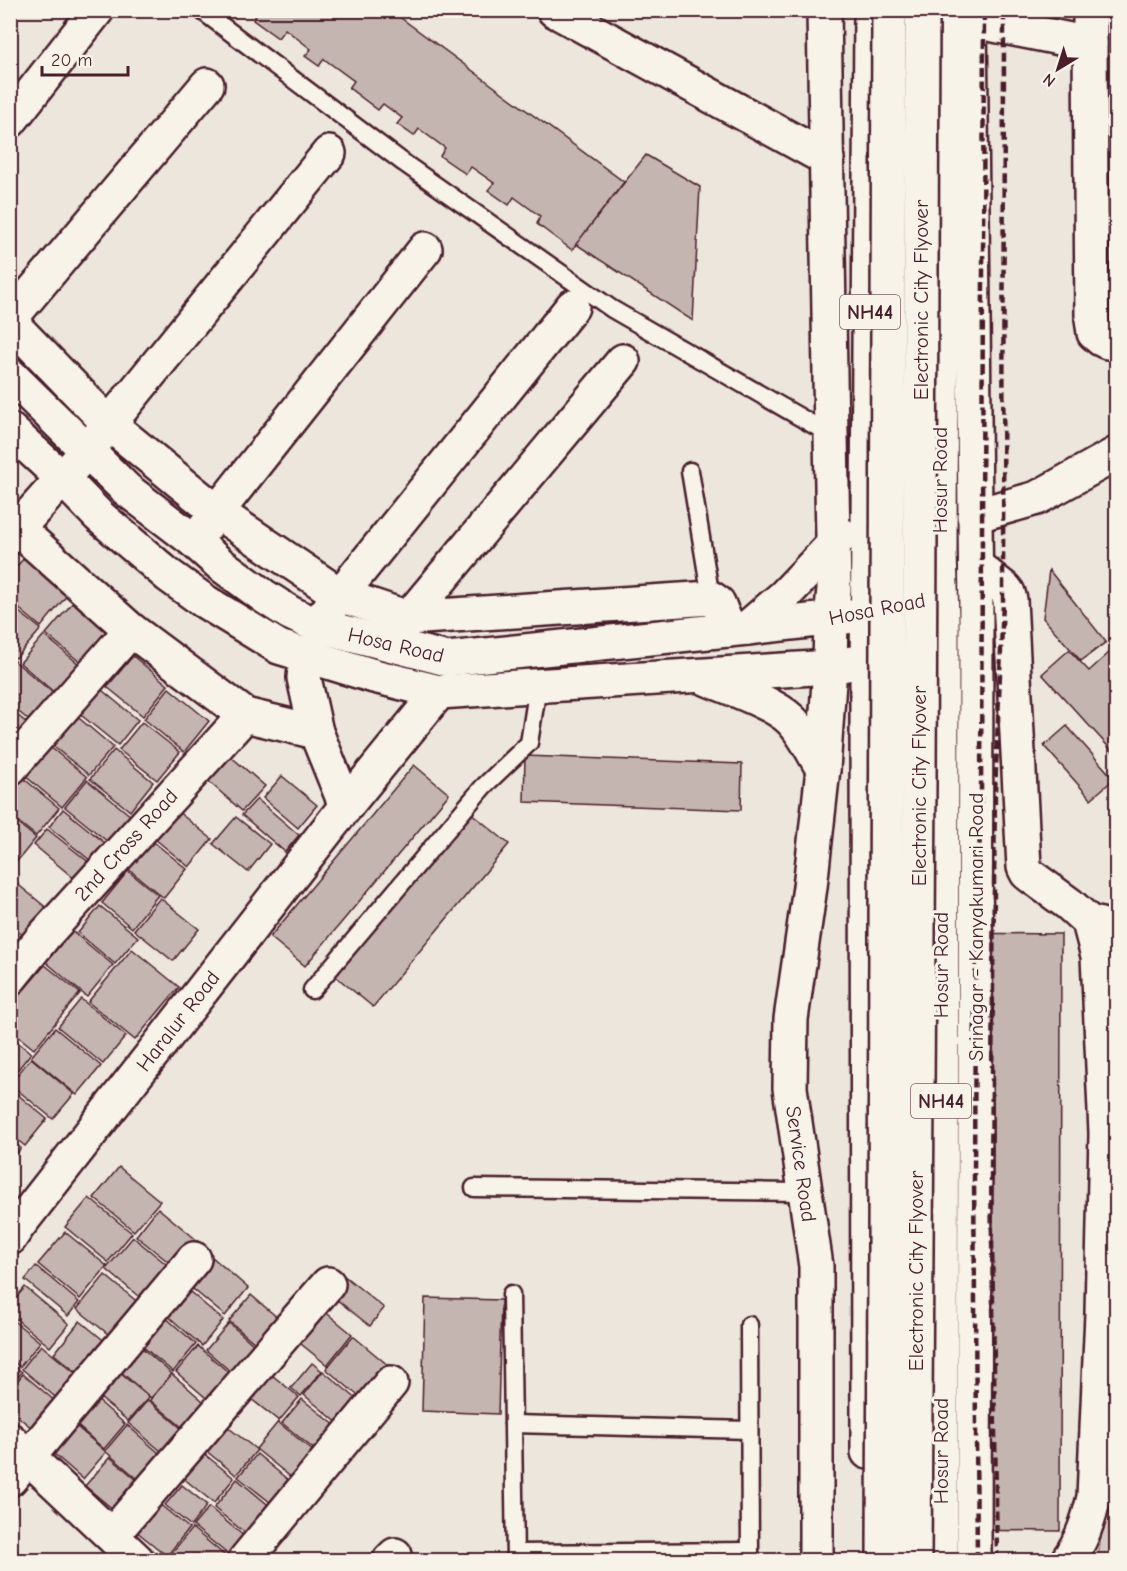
<svg xmlns="http://www.w3.org/2000/svg" width="1127" height="1571" font-family="'Comic Neue',sans-serif">
<style>
.green{fill:#d5c9c2;stroke:#907476;stroke-width:1.5}
.building{fill:#c4b5b0;stroke:#4a1f2b;stroke-width:1.5}
.lines{fill:none;stroke-linecap:round;stroke-linejoin:round}
.lane-casing{stroke:#4a1f2b;stroke-width:21}
.street-casing{stroke:#4a1f2b;stroke-width:38}
.secondary-casing{stroke:#4a1f2b;stroke-width:38}
.highway-casing{stroke:#4a1f2b;stroke-width:38}
.lane{stroke:#f7f3e8;stroke-width:16}
.street{stroke:#f7f3e8;stroke-width:33}
.secondary{stroke:#f7f3e8;stroke-width:33}
.highway{stroke:#f7f3e8;stroke-width:33}
.rail{stroke:#4a1f2b;stroke-width:4.5;stroke-dasharray:9 4.5;stroke-linecap:butt}
.highway-bridge-casing{stroke:#4a1f2b;stroke-width:38;stroke-linecap:butt}
.highway-bridge{stroke:#f7f3e8;stroke-width:33}
.labels{text-anchor:middle;stroke-width:6;stroke-linejoin:round;paint-order:stroke}
.shield{fill:#f7f3e8;stroke:#7e5f64;stroke-width:1.5}
.shield-label{font-size:20px;font-weight:bold;fill:#4a1f2b}
.street-label{font-size:21px;fill:#4a1f2b;stroke:#f7f3e8}
</style>
<rect width="100%" height="100%" fill="#ece6dd"/>
<filter id="ink" filterUnits="userSpaceOnUse"><feTurbulence type="fractalNoise" baseFrequency=".0167" numOctaves="2"/><feDisplacementMap in="SourceGraphic" scale="12" xChannelSelector="R" yChannelSelector="G"/><feConvolveMatrix kernelMatrix="1 2 1 2 8 2 1 2 1" color-interpolation-filters="sRGB"/></filter>
<g filter="url(#ink)">
<path class="green" d="M1116,1407v153h-18z"/>
<g class="building">
<path d="M259,10h131l234,172 -52,68 -35,-26 3,-8 -26,-19 -5,8 -21,-15 6,-7 -23,-16 -5,7 -26,-18 5,-8 -26,-19 -5,7 -17,-12 5,-6 -19,-14 -5,6 -29,-22 5,-7 -30,-22 -5,7 -14,-10 6,-7 -26,-20 -7,9 -25,-18z"/>
<path d="M1104,10h12v310l-13,4z"/>
<path d="M646,155l54,32 -7,134 -117,-77z"/>
<path d="M24,558l44,36 -27,33 -31,-26v-27z"/>
<path d="M1049,570l57,72 -25,19 -38,-43z"/>
<path d="M74,601l39,34 -27,32 -40,-33z"/>
<path d="M10,605l31,24 -25,29 -6,-4z"/>
<path d="M44,635l36,30 -24,29 -36,-31z"/>
<path d="M1069,650l20,21 21,-19 6,7v96l-74,-81z"/>
<path d="M133,656l35,29 -25,31 -36,-29z"/>
<path d="M12,659l41,34 -23,28 -20,-16v-44z"/>
<path d="M97,686l41,34 -20,25 -42,-34z"/>
<path d="M169,688l40,33 -25,31 -40,-33z"/>
<path d="M10,709l18,15 -18,20z"/>
<path d="M73,713l40,34 -24,28 -40,-32z"/>
<path d="M142,722l38,30 -23,28 -38,-30z"/>
<path d="M1067,726l47,53 -23,20 -47,-53z"/>
<path d="M49,746l38,31 -25,30 -38,-32z"/>
<path d="M114,750l39,32 -23,29 -40,-32z"/>
<path d="M229,755l36,31 -23,25 -35,-31z"/>
<path d="M525,756l217,8 -1,46 -217,-8z"/>
<path d="M414,765l35,29 -144,172 -35,-29z"/>
<path d="M282,776l35,29 -19,23 -35,-30z"/>
<path d="M23,778l36,30 -23,28 -26,-21v-22z"/>
<path d="M87,780l44,36 -23,26 -43,-35z"/>
<path d="M257,799l42,36 -14,17 -43,-37z"/>
<path d="M172,807l40,32 -23,28 -40,-33z"/>
<path d="M63,809l42,34 -14,18 -42,-34z"/>
<path d="M470,812l39,32 -136,163 -39,-32z"/>
<path d="M10,817l26,21 -26,32z"/>
<path d="M236,817l34,27 -22,28 -35,-28z"/>
<path d="M47,829l43,34 -14,17 -42,-35z"/>
<path d="M150,839l37,30 -23,29 -37,-30z"/>
<path d="M128,871l30,24 -26,33 -30,-25z"/>
<path d="M10,878l38,31 -23,28 -15,-12z"/>
<path d="M160,898l39,31 -26,32 -39,-31z"/>
<path d="M100,906l38,31 -23,27 -37,-31z"/>
<path d="M10,929l14,10 -14,16z"/>
<path d="M72,931l41,34 -26,32 -41,-35z"/>
<path d="M944,933l117,1 -1,597 -117,-1z"/>
<path d="M132,949l47,38 -44,53 -47,-38z"/>
<path d="M45,965l35,28 -46,56 -24,-19v-24z"/>
<path d="M81,999l45,37 -23,28 -45,-37z"/>
<path d="M55,1028l46,38 -24,29 -46,-38z"/>
<path d="M10,1036l21,17 -20,25h-1z"/>
<path d="M31,1058l43,36 -21,25 -43,-35z"/>
<path d="M10,1088l37,31 -22,27 -15,-12z"/>
<path d="M10,1139l11,9 -11,14z"/>
<path d="M119,1167l41,34 -26,30 -40,-33z"/>
<path d="M89,1198l43,35 -24,29 -43,-35z"/>
<path d="M158,1208l40,33 -22,27 -40,-32z"/>
<path d="M65,1232l42,34 -27,33 -42,-35z"/>
<path d="M133,1237l38,31 -27,33 -38,-32z"/>
<path d="M211,1256l37,32 -23,28 -38,-32z"/>
<path d="M36,1266l43,36 -11,14 -43,-36z"/>
<path d="M342,1274l42,34 -14,18 -43,-34z"/>
<path d="M105,1275l35,29 -27,34 -36,-29z"/>
<path d="M25,1287l44,37 -19,23 -40,-33v-9z"/>
<path d="M189,1291l34,29 -21,26 -34,-30z"/>
<path d="M251,1295l34,29 -22,26 -34,-29z"/>
<path d="M425,1298l76,2 -3,114 -76,-3z"/>
<path d="M317,1305l35,29 -25,31 -36,-29z"/>
<path d="M165,1317l31,27 -23,28 -32,-27z"/>
<path d="M10,1318l30,24 -20,25 -10,-8z"/>
<path d="M80,1321l27,22 -26,33 -27,-22z"/>
<path d="M229,1323l33,29 -23,27 -33,-29z"/>
<path d="M353,1336l36,30 -27,33 -36,-30z"/>
<path d="M41,1345l39,32 -20,24 -38,-32z"/>
<path d="M198,1346l37,32 -22,26 -37,-32z"/>
<path d="M141,1347l31,27 -21,24 -31,-27z"/>
<path d="M10,1363l12,9 -12,14z"/>
<path d="M312,1363l10,8 -21,25 -10,-8z"/>
<path d="M267,1371l32,26 -20,24 -33,-26z"/>
<path d="M323,1371l35,29 -19,24 -35,-29z"/>
<path d="M23,1374l32,27 -23,27 -22,-18v-21z"/>
<path d="M121,1374l28,23 -21,24 -28,-23z"/>
<path d="M172,1374l39,34 -22,25 -39,-33z"/>
<path d="M94,1397l31,27 -21,25 -31,-27z"/>
<path d="M302,1399l34,27 -20,25 -34,-28z"/>
<path d="M148,1400l40,34 -20,23 -40,-34z"/>
<path d="M69,1420l37,32 -23,27 -37,-32z"/>
<path d="M220,1421l37,29 -21,25 -36,-29z"/>
<path d="M278,1422l35,29 -21,27 -36,-29z"/>
<path d="M127,1425l40,35 -22,25 -40,-34z"/>
<path d="M203,1453l31,25 -20,25 -31,-25z"/>
<path d="M257,1454l36,30 -18,22 -37,-29z"/>
<path d="M110,1457l34,29 -24,29 -35,-29z"/>
<path d="M237,1479l35,29 -23,28 -35,-28z"/>
<path d="M182,1485l25,20 -16,21 -26,-21z"/>
<path d="M158,1503l31,25 -22,28 -31,-25z"/>
<path d="M209,1507l36,30 -15,19 -37,-30z"/>
<path d="M192,1528l36,30 -2,2h-60z"/>
</g>
<g class="lines">
<defs>
<g id="lane">
<path d="M201,10l203,153 208,146 219,126"/>
<path d="M690,471l21,127"/>
<path d="M312,990l171,-203 46,-44 9,-57"/>
<path d="M474,1188l331,4"/>
<path d="M511,1294l4,266"/>
<path d="M749,1325l1,235"/>
<path d="M513,1424l236,6"/>
<path d="M515,1553l235,-2"/>
</g>
<g id="street">
<path d="M554,10l273,149"/>
<path d="M969,20l121,24v-34"/>
<path d="M1090,44l2,275 2,14 7,6 6,3 9,-3"/>
<path d="M10,121l87,-111"/>
<path d="M10,319l197,-234"/>
<path d="M10,537l77,-86 242,-298"/>
<path d="M194,541l231,-292"/>
<path d="M316,625l256,-318"/>
<path d="M395,634l228,-273"/>
<path d="M10,768l121,-138"/>
<path d="M1089,922l27,7"/>
<path d="M10,978l34,-42 201,-221"/>
<path d="M10,1440l127,120"/>
<path d="M10,1479l184,-220"/>
<path d="M112,1535l216,-251"/>
<path d="M245,1560l146,-177"/>
<path d="M390,1560l5,-5"/>
</g>
<g id="secondary">
<path d="M970,10l6,608 -2,942"/>
<path d="M10,322l99,102 108,88 123,83 68,23 303,-20 7,5 11,27"/>
<path d="M10,375l116,114 68,52 26,23 45,33 25,16 26,12 131,34 300,-31 106,-12"/>
<path d="M10,430l52,48 37,38 69,59 36,26 75,46 95,29 65,16 391,-25 22,-4"/>
<path d="M974,516l63,-18 79,-44"/>
<path d="M10,522l121,108 114,85 71,17"/>
<path d="M976,566l29,23 3,4 2,7 14,267 3,6 5,4 37,27 20,18 9,34 8,177 -4,180 -8,184c-6,25 -12,43 -26,63"/>
<path d="M747,628l37,-32 58,-61"/>
<path d="M306,655l-2,23 12,54 30,74"/>
<path d="M706,678c23,10 66,24 84,41 14,13 23,34 33,50"/>
<path d="M10,1238l8,-12 328,-420 93,-114"/>
<path d="M816,1560v-294l-26,-178 1,-69 19,-132 13,-118 7,-102 1,-48 3,-30 -3,-154 -7,-425"/>
</g>
<g id="highway">
<path d="M868,1452l-1,-759 4,-683"/>
<path d="M941,1560l1,-941 -2,-66 2,-543"/>
</g>
</defs>
<use href="#lane" class="lane-casing"/>
<use href="#street" class="street-casing"/>
<use href="#secondary" class="secondary-casing"/>
<use href="#highway" class="highway-casing"/>
<use href="#lane" class="lane"/>
<use href="#street" class="street"/>
<use href="#secondary" class="secondary"/>
<use href="#highway" class="highway"/>
<g class="rail">
<path d="M977,1560l-3,-383 1,-189 6,-191 3,-787"/>
<path d="M997,1560l-6,-386 4,-382 8,-190 1,-592"/>
</g>
<defs>
<g id="highway-bridge">
<path d="M884,1560l5,-1550"/>
<path d="M914,1560l5,-780 3,-770"/>
</g>
</defs>
<use href="#highway-bridge" class="highway-bridge-casing"/>
<use href="#highway-bridge" class="highway-bridge"/>
</g>
</g>
<g class="labels">
<g class="shield">
<rect x="840" y="295" width="60" height="34" rx="4.5"/>
<rect x="911" y="1084" width="60" height="34" rx="4.5"/>
</g>
<g class="shield-label">
<text x="870" y="319">NH44</text>
<text x="941" y="1108">NH44</text>
</g>
<g class="street-label">
<text transform="translate(921 300) rotate(-90)" y="7">Electronic City Flyover</text>
<text transform="translate(940 480) rotate(-90)" y="7">Hosur Road</text>
<text transform="translate(877 609) rotate(-11)" y="7">Hosa Road</text>
<text transform="translate(396 645) rotate(13)" y="7">Hosa Road</text>
<text transform="translate(919 786) rotate(-90)" y="7">Electronic City Flyover</text>
<text transform="translate(126 845) rotate(-48)" y="7">2nd Cross Road</text>
<text transform="translate(976 927) rotate(-90)" y="7">Srinagar - Kanyakumari Road</text>
<text transform="translate(941 965) rotate(-90)" y="7">Hosur Road</text>
<text transform="translate(178 1021) rotate(-52)" y="7">Haralur Road</text>
<text transform="translate(801 1164) rotate(82)" y="7">Service Road</text>
<text transform="translate(916 1271) rotate(-90)" y="7">Electronic City Flyover</text>
<text transform="translate(941 1451) rotate(-90)" y="7">Hosur Road</text>
</g>
</g>
<rect width="1127" height="1571" fill="none" stroke="#f7f3e8" stroke-width="36"/>
<rect x="18" y="18" width="1091" height="1535" fill="none" stroke="#4a1f2b" stroke-width="2" filter="url(#ink)"/>
<g transform="translate(1058 69) rotate(218)" stroke="#f7f3e8" stroke-width="4.5" paint-order="stroke">
<path d="M0-4.5L10 22L0 15L-10 22Z" fill="#4a1f2b"/>
<text y="-9" font-size="16" font-weight="bold" text-anchor="middle" fill="#4a1f2b">N</text>
</g>
<path d="M42 66v9h86v-9" fill="none" stroke="#4a1f2b" stroke-width="3"/>
<text x="51" y="66" font-size="18" fill="#4a1f2b" stroke="#f7f3e8" stroke-width="4.5" paint-order="stroke">20 m</text>
</svg>
